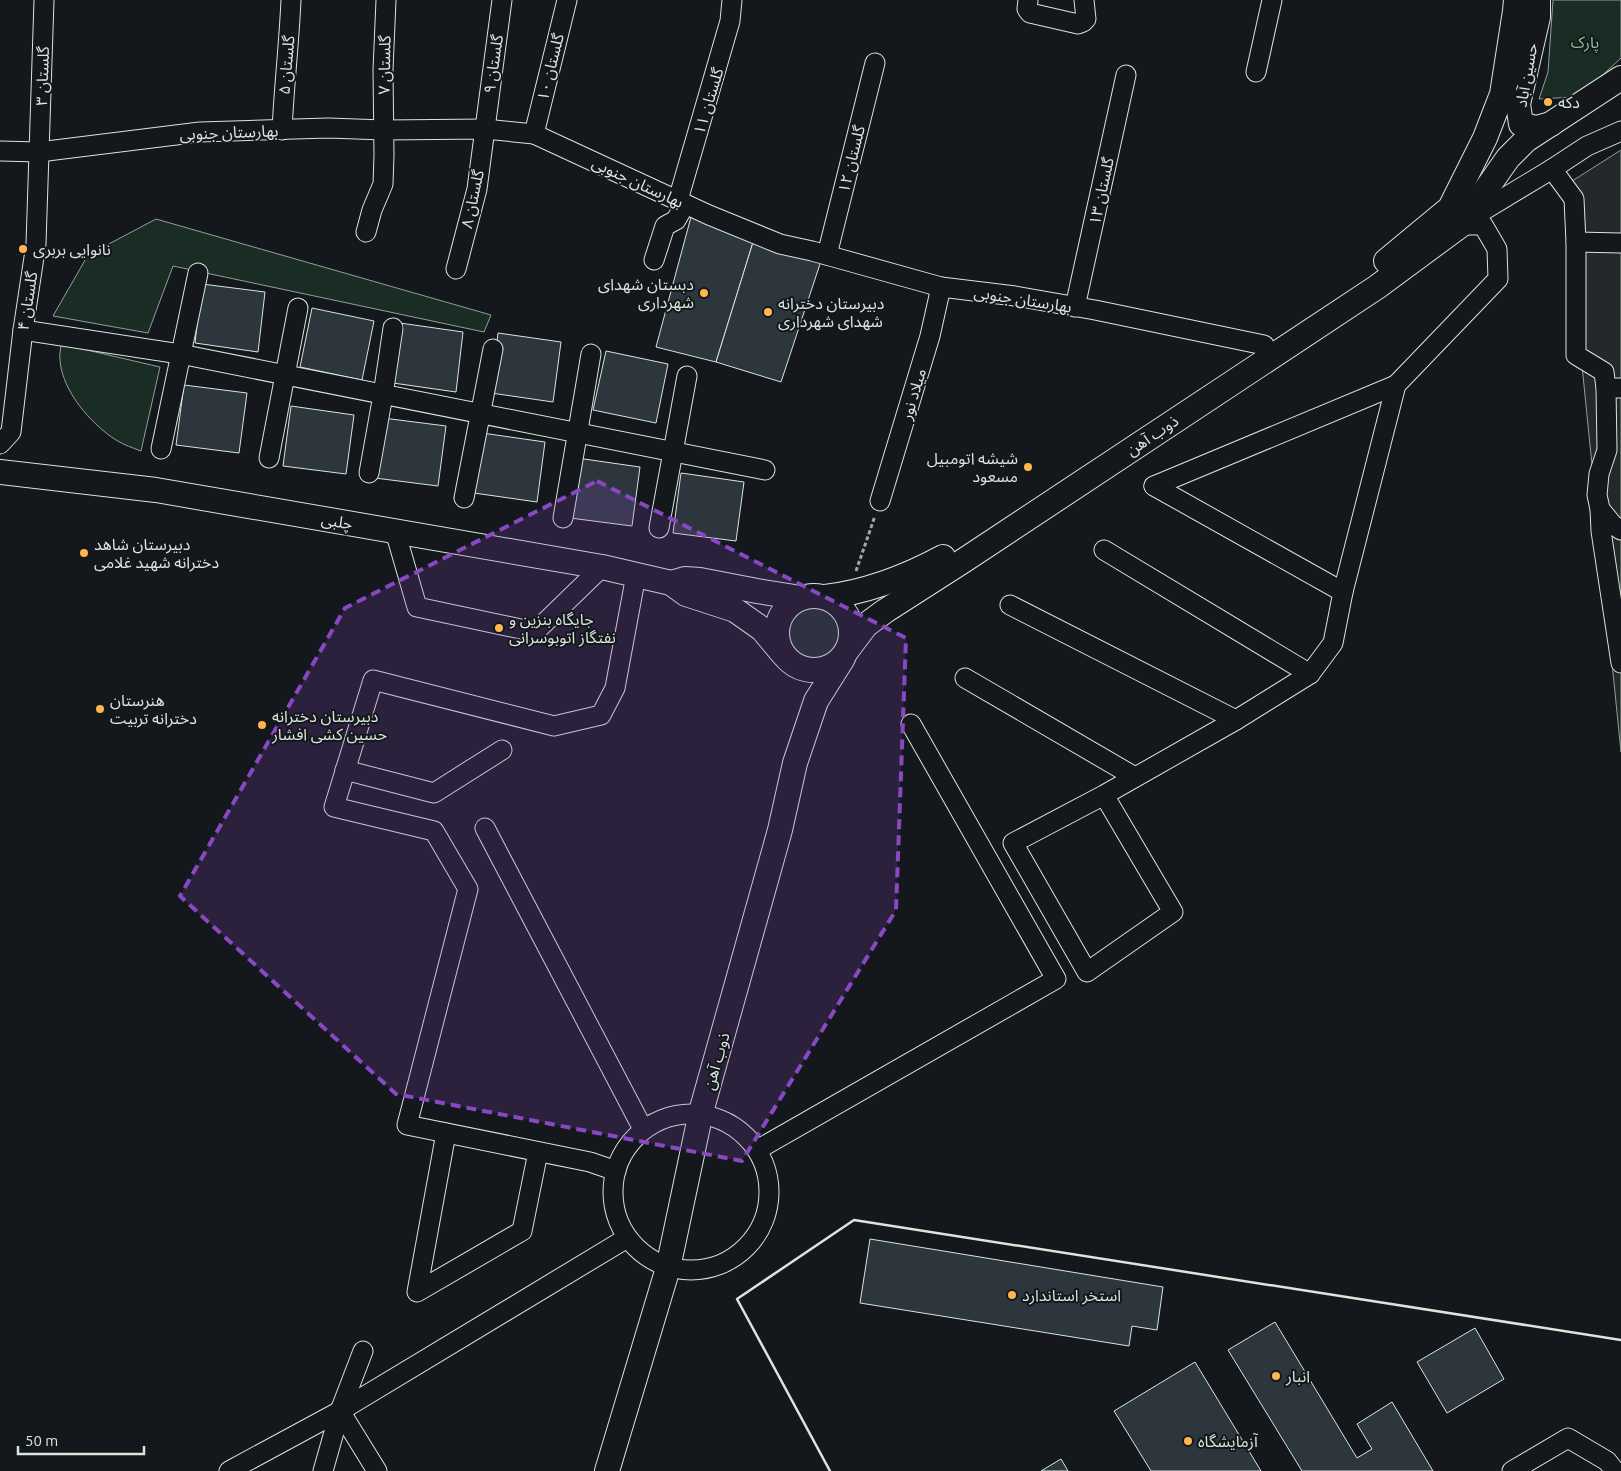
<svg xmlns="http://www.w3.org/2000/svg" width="1621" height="1471" font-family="Ubuntu,'Noto Sans Arabic',sans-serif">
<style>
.green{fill:#1a2d24;stroke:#939e99}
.parking{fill:#24282b;stroke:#939e99}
.building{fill:#2c363c;stroke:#d8e6dc}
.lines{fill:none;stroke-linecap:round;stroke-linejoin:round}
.minor-casing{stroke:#d8e6dc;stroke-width:21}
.major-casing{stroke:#d8e6dc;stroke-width:26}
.path{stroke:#9da8a2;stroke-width:3;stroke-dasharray:4 2.5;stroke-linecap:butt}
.minor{stroke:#14181c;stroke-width:19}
.major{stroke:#14181c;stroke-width:24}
.wall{stroke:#d8e6dc;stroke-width:2.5}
.marked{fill:#8948c3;fill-opacity:0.2;stroke:#8948c3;stroke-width:4;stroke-dasharray:10 6;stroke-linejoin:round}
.poi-dot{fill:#ffb74d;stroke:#14181c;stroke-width:2}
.labels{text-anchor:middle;stroke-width:4;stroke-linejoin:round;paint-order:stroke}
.park-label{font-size:16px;fill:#8ac095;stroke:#14181c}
.street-label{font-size:16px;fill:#d8e6dc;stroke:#14181c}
.poi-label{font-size:16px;fill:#d8e6dc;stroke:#14181c;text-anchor:start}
</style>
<rect width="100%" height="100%" fill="#14181c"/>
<g class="green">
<path d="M1553,0h68v58l-28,26 -19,13 -35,2 9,-27z"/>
<path d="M156,219l335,96 -7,17 -311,-66 -25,67 -95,-17 35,-61z"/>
<path d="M61,344l99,23 -19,84c-8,-3 -17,-6 -25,-11 -25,-16 -54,-49 -56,-80 -1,-5 1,-11 1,-16z"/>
<path d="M809,601c21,0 33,10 38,31 -4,8 -7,21 -13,28 -3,3 -10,5 -15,6 -38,4 -55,-49 -10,-65z"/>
</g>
<path class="parking" d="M1621,150v602l-54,-535 2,-34z"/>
<g class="building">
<path d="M691,217l63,22 -38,123 -60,-15z"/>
<path d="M754,239l67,22 -40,121 -65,-20z"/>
<path d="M202,284l63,8 -7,60 -63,-9z"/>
<path d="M312,308l62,13 -12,59 -62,-13z"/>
<path d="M400,323l63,9 -7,60 -63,-9z"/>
<path d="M498,333l63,9 -8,60 -62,-9z"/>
<path d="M606,351l62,13 -12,59 -63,-13z"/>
<path d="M184,385l63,8 -8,60 -63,-8z"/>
<path d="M291,406l63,9 -8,59 -63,-8z"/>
<path d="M383,418l63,8 -8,60 -63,-8z"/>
<path d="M482,433l63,9 -8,60 -63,-9z"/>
<path d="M577,458l63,9 -8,59 -62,-8z"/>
<path d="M681,473l63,9 -8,59 -63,-8z"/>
<path d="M870,1239l293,48 -6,43 -25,-4 -3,20 -269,-43z"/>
<path d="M1275,1322l82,136 15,-9 -15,-25 35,-22 41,69h-131l-74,-121z"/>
<path d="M1475,1328l29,51 -57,34 -30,-51z"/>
<path d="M1195,1362l66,109h-110l-37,-60z"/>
<path d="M1061,1459l7,12h-27z"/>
</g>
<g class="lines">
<defs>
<g id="minor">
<path d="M1028,0l-1,9 3,4 48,11 5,-2 3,-3 -2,-19"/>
<path d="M1256,72l16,-72"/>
<path d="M282,130c2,-43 7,-86 9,-130"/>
<path d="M534,134l33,-134"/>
<path d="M0,151l39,1 161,-20 128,-4 56,2 101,-1 49,5 175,81 71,29 32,7 129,36 74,9 80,14 169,35 7,11"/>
<path d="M1552,169l22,30 2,43v113l28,17 2,16h15"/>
<path d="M678,200l52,-179 2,-21"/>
<path d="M1466,221l86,-52 35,-23 34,-15"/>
<path d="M366,232l6,-22 11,-26 1,-29 -1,-85 3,-70"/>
<path d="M1576,242l45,1"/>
<path d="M827,255l48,-192"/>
<path d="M654,260l11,-34 11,-6 9,-16"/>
<path d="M456,269l21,-80 25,-189"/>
<path d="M1075,307l51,-232"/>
<path d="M23,330l157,24 585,116"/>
<path d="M1606,388l1,62 -8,24 -2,21 3,14 13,16 8,5"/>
<path d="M0,444l11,-12 12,-102 13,-86 8,-244"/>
<path d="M161,449l37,-176"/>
<path d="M269,458l29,-150"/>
<path d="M369,473l14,-78 10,-67"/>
<path d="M1154,486l242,-101"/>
<path d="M1154,486l189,106"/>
<path d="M464,498l29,-149"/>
<path d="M880,501l50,-165 11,-49"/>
<path d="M1600,509l1,22 20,132"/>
<path d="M563,518l28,-164"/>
<path d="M659,528l28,-152"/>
<path d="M395,531l22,76 118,25 67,-65"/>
<path d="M1104,550l206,124"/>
<path d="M1010,605l226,115"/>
<path d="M965,678l170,99"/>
<path d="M345,770l89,23 68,-43"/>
<path d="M1104,795l69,117 -86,60 -74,-129 91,-48 132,-75 74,-46 23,-31 10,-51 53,-207 102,-106 -1,-30 -14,-24h-22"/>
<path d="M485,828l158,301"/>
<circle cx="691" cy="1192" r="78"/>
<path d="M446,1133l-29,159 105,-61 16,-79"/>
<path d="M757,1150l299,-171 -145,-255"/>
<path d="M616,1171l-26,-9 -183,-37 61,-236 -34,-58 -100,-24 39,-127 181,46 47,-11 14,-27 21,-113"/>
<path d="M340,1411l37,60"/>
<path d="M229,1471l111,-60 287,-173"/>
<path d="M323,1471l17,-60 23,-60"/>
<path d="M1512,1471l56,-33 39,23 8,10"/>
</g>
<g id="major">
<path d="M1538,0v17l-20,87 3,20 15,4 15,-4"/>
<path d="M1386,261l64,-53 35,-70 17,-44 13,-83 1,-11"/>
<path d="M0,472l156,18 446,77 69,16 15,11 49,16 27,19 21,25"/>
<path d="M671,583l14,-4 15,1 57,11 44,7"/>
<circle cx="814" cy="633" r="37"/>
<path d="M825,597c42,-5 81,-20 118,-40"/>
<path d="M848,649l18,-24 19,-14 78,-50 414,-274 84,-62 47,-67 18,-18 95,-62"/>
<path d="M607,1471l61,-203 33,-156 79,-282 15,-67 21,-62 27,-43"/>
</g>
</defs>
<use href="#minor" class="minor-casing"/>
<use href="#major" class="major-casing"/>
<path class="path" d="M856,571l19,-55"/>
<use href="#minor" class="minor"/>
<use href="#major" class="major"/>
<path class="wall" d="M830,1471l-93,-172 117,-79 767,120"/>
</g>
<path class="marked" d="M597,481l309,157 -10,272 -154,251 -346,-67 -216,-198 165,-288z"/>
<g class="poi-dot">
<circle cx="1548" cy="102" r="5"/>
<circle cx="23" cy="249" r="5"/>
<circle cx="704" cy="293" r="5"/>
<circle cx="768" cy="312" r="5"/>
<circle cx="1028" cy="467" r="5"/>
<circle cx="84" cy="553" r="5"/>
<circle cx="499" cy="628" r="5"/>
<circle cx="100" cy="709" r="5"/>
<circle cx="262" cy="725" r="5"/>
<circle cx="1012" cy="1295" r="5"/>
<circle cx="1276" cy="1376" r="5"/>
<circle cx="1188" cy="1441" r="5"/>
</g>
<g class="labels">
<g class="park-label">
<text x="1585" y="48">پارک</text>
</g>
<g class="street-label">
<text transform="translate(493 64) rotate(-82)" y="6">گلستان ۹</text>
<text transform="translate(286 65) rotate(-85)" y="6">گلستان ۵</text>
<text transform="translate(384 65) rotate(-89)" y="6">گلستان ۷</text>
<text transform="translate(550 67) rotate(-76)" y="6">گلستان ۱۰</text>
<text transform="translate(1526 75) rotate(-80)" y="6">حسین آباد</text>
<text transform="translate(42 76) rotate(-88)" y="6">گلستان ۳</text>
<text transform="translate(708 101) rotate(-73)" y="6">گلستان ۱۱</text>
<text transform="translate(229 132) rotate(-2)" y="6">بهارستان جنوبی</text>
<text transform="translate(851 159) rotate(-76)" y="6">گلستان ۱۲</text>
<text transform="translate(638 182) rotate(25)" y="6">بهارستان جنوبی</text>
<text transform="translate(1101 191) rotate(-78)" y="6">گلستان ۱۳</text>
<text transform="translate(472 199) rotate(-78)" y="6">گلستان ۸</text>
<text transform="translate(1023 299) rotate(9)" y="6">بهارستان جنوبی</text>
<text transform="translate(27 301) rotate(-81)" y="6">گلستان ۴</text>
<text transform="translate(913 394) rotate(-73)" y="6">میلاد نور</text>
<text transform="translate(1152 435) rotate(-34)" y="6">ذوب آهن</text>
<text transform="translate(337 521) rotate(10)" y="6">چلبی</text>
<text transform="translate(716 1061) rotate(-74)" y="6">ذوب آهن</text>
</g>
<g class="poi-label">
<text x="1558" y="108">دکه</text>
<text x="33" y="255">نانوایی بربری</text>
<text x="694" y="290" text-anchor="end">دبستان شهدای<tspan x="694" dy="18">شهرداری</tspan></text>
<text x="778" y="309">دبیرستان دخترانه<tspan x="778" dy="18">شهدای شهرداری</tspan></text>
<text x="1018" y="464" text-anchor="end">شیشه اتومبیل<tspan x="1018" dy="18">مسعود</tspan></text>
<text x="94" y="550">دبیرستان شاهد<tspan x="94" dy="18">دخترانه شهید غلامی</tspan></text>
<text x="509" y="625">جایگاه بنزین و<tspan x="509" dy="18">نفتگاز اتوبوسرانی</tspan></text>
<text x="110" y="706">هنرستان<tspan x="110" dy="18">دخترانه تربیت</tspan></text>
<text x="272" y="722">دبیرستان دخترانه<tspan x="272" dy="18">حسین کشی افشار</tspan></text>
<text x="1022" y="1301">استخر استاندارد</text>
<text x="1286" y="1382">انبار</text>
<text x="1198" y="1447">آزمایشگاه</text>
</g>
</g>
<path d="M18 1446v8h126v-8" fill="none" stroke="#d8e6dc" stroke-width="2.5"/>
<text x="25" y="1446" font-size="15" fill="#d8e6dc" stroke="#14181c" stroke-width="4" paint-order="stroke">50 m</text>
</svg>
